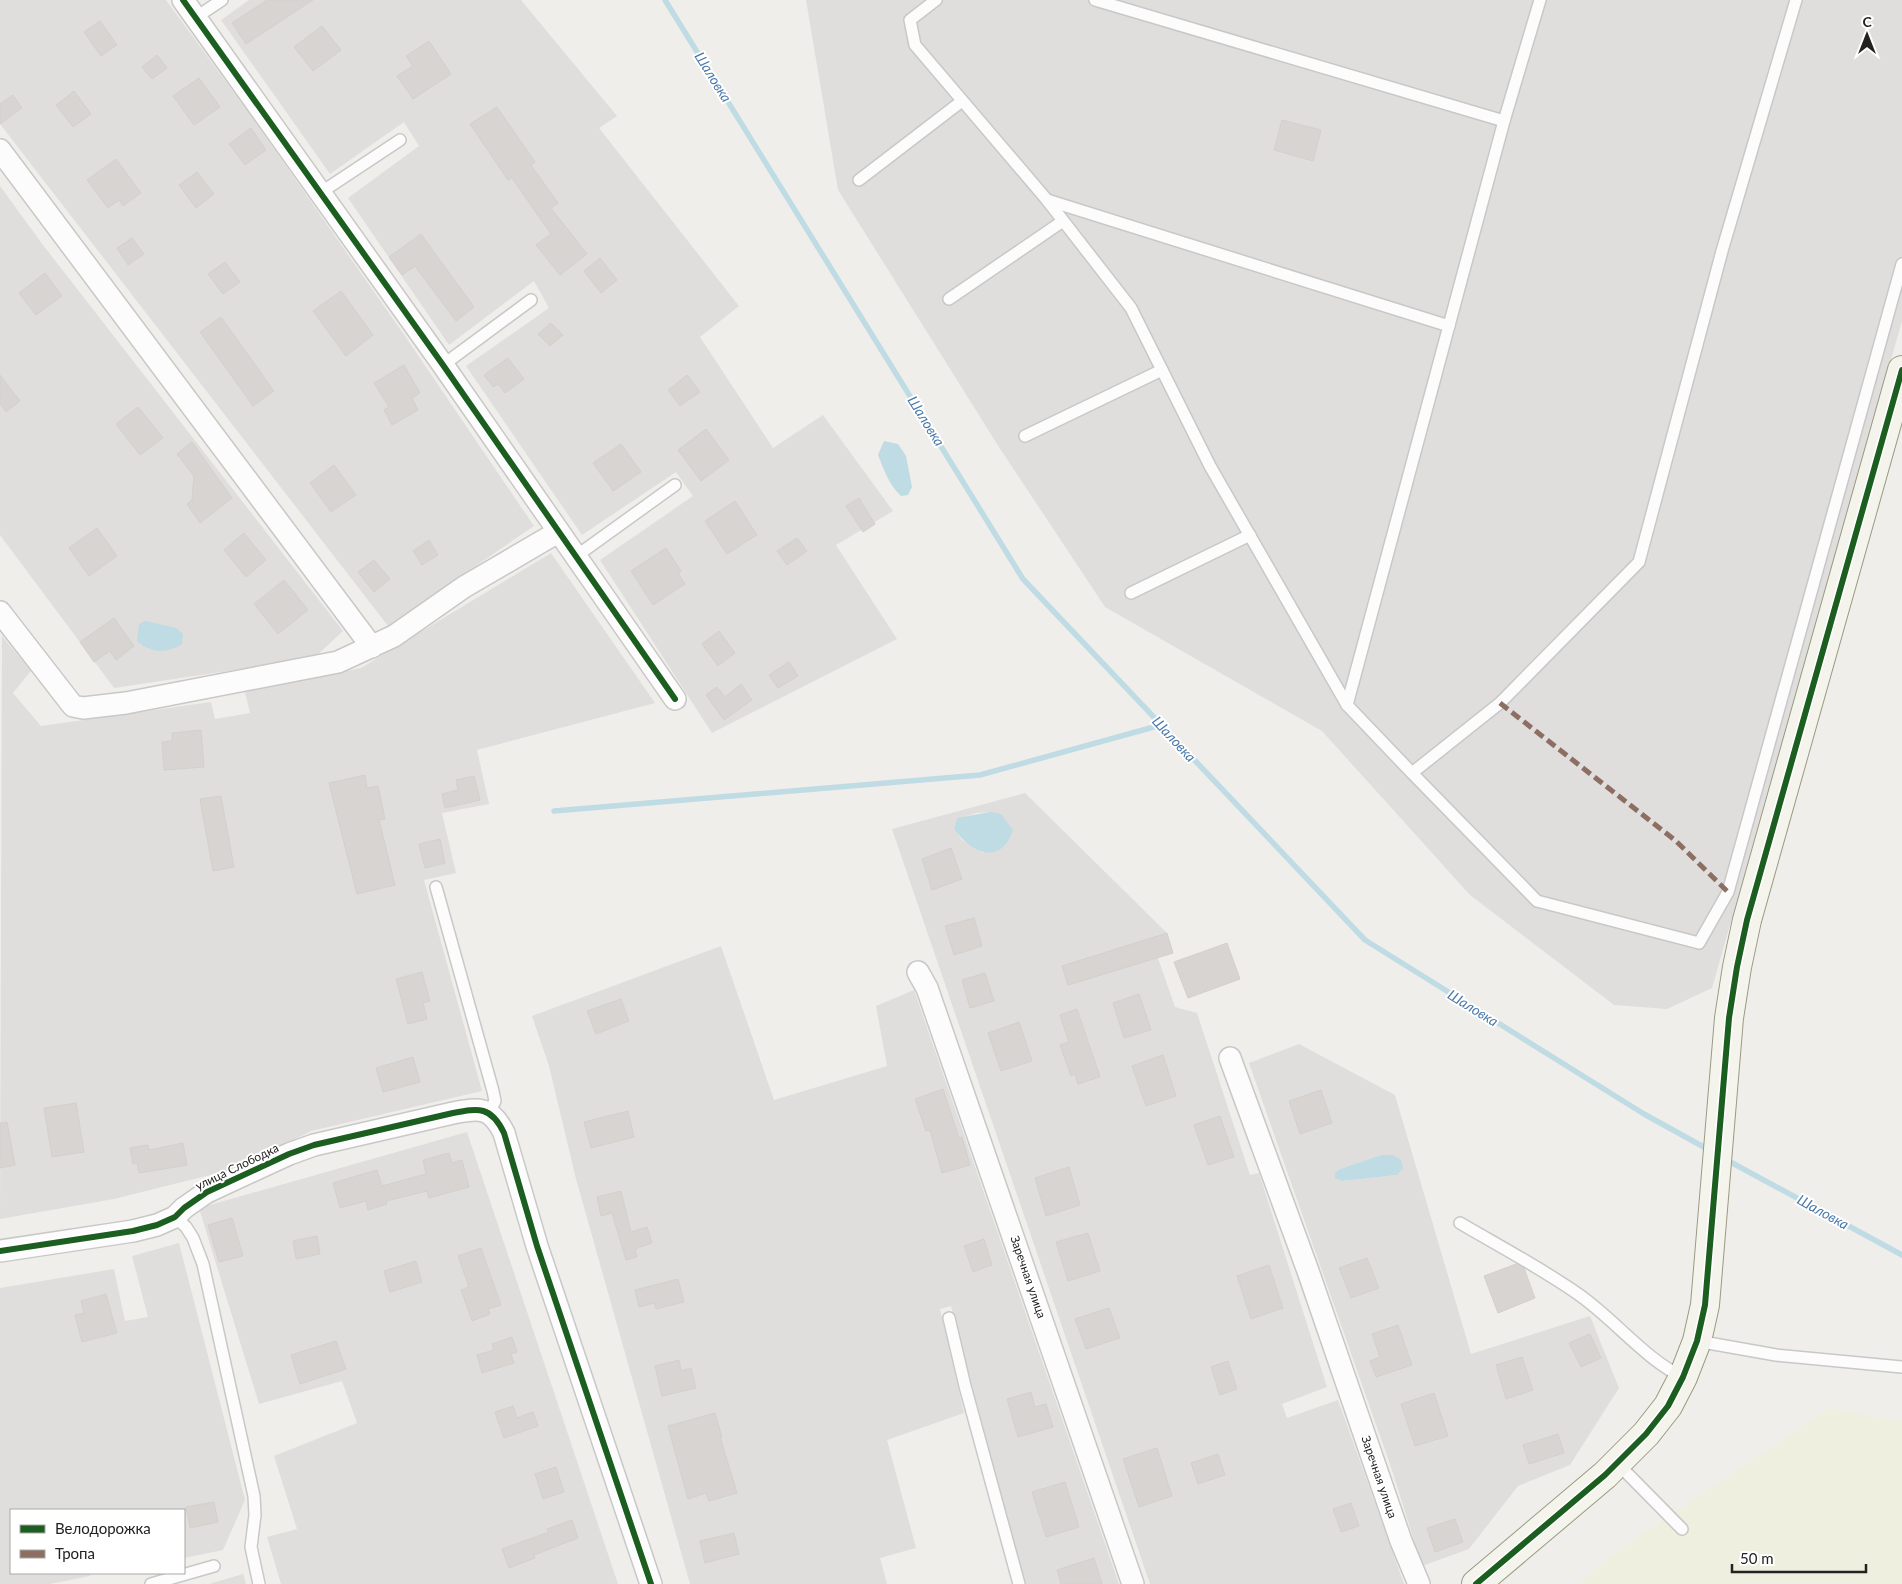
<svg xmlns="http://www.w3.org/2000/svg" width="1902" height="1584" font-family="Lato,sans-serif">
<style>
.residential{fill:#dfdedc;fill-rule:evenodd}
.farmland{fill:#efefdf}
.water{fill:#bfdbe3}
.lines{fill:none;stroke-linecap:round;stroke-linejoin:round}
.stream{stroke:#bfdbe3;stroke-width:5.5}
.building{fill:#d7d4d2;stroke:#d3d0cc}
.lane-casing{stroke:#c9c8c7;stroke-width:14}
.street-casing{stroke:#c9c8c7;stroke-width:24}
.secondary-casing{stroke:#999a82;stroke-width:30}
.lane{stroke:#fdfcfc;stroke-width:11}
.street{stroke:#fdfcfc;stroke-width:21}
.secondary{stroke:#f4f4ed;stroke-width:28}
.quiet{stroke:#8d6e63;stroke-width:5;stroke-dasharray:10 5;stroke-linecap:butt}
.cycleway-casing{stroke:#fff;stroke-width:9}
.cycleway{stroke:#1b5e20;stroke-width:6}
.labels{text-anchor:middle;stroke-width:4;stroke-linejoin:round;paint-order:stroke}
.street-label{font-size:12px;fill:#222;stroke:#fff}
.water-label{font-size:14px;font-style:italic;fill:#4a7aab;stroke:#fff}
</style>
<rect width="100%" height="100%" fill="#f0eeeb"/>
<g class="residential">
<path d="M0,0h166l85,116 154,220 129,190 -146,100 -388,-502z"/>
<path d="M249,0h272l96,116 -18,12 140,178 -39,31 73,111 50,-33 70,96 -57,34 61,94 -185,94 -112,-173 93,-64 -17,-24 -94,63 -116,-169 83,-58 -15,-27 -85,64 -101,-147 71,-52 -15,-24 -74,52 -109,-154z"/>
<path d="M806,0h1096v321l-190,667 -45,21 -53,-4 -144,-110 -148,-164 -217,-124 -108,-163 -159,-254z"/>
<path d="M0,186l43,59 300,386 -29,27 -200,30 -114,-153z"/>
<path d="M551,553l104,150 -178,47 12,54 -47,9 14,60 -32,7 58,211 -171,40 -55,28 -46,16 -96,24 -114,20 2,-583 29,35 -18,22 28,33 170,-24 4,17 35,-6 -5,-21 116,-24z"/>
<path d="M1025,793l142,140 -9,25 17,49 22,6 53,162 9,-2 68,214 -45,17 5,14 51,-18 66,184h-254l-258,-755zM990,812l-7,41 -21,-13 -8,-11 3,-10 19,-6z"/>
<path d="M721,946l53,154 113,-34 -11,-60 38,-16 205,594h-94l-74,-278 -11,3 24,104 -77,27 29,108 -36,10 7,26h-197l-114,-405 -27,-113 -17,-50z"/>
<path d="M1299,1044l96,51 76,259 119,-38 29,72 -49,77 -52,21 -49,63 -47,17 -30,-96 -143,-407zM1381,1155l16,20 -55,6 -2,-12z"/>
<path d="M467,1132l151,452h-337l-14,-47 30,-8 -23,-73 83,-33 -15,-42 -83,23 -60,-196z"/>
<path d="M179,1243l66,257 -22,50 -39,8v-48h-173v63h79v3l-40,8h-50v-296l114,-19 11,52 23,-4 -16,-61z"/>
<path d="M243,1574l3,10h-37z"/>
</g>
<path class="farmland" d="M1830,1408l72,14v162h-325l39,-32z"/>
<g class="water">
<path d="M884,441l14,3 8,12 6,31 -4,8 -7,1c-12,-11 -17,-26 -23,-41z"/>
<path d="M146,621l30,7 7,6 -1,10c-15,10 -32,9 -45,-3l2,-17z"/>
<path d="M990,812l11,2 12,16c-12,36 -41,24 -59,-1l3,-11z"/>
<path d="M1381,1155h12l8,5 2,8 -6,7 -55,6 -7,-3v-5l5,-4z"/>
</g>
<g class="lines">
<g class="stream">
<path d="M665,0l358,579 342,361 279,174 67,37"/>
<path d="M554,811l426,-36 181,-50"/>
<path d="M1725,1159l177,96"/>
</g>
</g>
<g class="building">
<path d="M267,0h46l-67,44 -14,-21z"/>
<path d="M100,21l17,24 -16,11 -17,-24z"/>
<path d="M322,26l19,24 -28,21 -19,-24z"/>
<path d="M429,41l22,33 -38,25 -16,-23 16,-10 -7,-10z"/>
<path d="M157,55l10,13 -15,11 -10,-12z"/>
<path d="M199,78l21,29 -26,18 -21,-29z"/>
<path d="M74,91l17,23 -18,13 -17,-22z"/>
<path d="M13,95l9,13 -22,16v-20z"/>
<path d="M497,107l38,55 -4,3 27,38 -7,5 36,46 -27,21 -24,-30 15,-11 -39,-56 -4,2 -38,-56z"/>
<path d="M1282,120l39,10 -8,31 -39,-11z"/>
<path d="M251,128l15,22 -21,15 -16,-21z"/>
<path d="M116,159l25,34 -18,13 -4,-6 -11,8 -21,-28z"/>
<path d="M197,172l17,22 -18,14 -17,-23z"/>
<path d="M421,234l53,73 -18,14 -41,-55 -13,9 -13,-18z"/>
<path d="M132,238l12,16 -16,11 -11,-17z"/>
<path d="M600,258l17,22 -16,13 -17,-22z"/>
<path d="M225,262l15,20 -17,12 -15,-20z"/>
<path d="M45,273l17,23 -26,19 -17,-22z"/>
<path d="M341,291l32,44 -27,21 -33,-45z"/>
<path d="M221,317l53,74 -21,15 -53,-74z"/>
<path d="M551,323l12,12 -13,11 -12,-12z"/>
<path d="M508,358l16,21 -19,14 -7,-9 -5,3 -9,-12z"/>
<path d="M404,365l16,28 -8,5 6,12 -26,15 -8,-15 5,-3 -15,-24z"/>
<path d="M0,375l20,26 -14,11 -6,-8z"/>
<path d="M687,375l13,17 -20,14 -12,-16z"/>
<path d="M138,407l25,31 -23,17 -24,-31z"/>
<path d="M706,429l23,31 -28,21 -23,-31z"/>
<path d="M192,442l40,56 -32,25 -13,-19 5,-4 2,-24 -17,-22z"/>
<path d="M621,444l20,28 -28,19 -20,-28z"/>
<path d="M334,465l22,30 -25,17 -21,-29z"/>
<path d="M859,498l16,26 -12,8 -17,-26z"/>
<path d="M735,501l22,34 -30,19 -22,-33z"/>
<path d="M97,528l20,28 -28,20 -20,-28z"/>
<path d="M244,533l22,27 -20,17 -22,-27z"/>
<path d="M797,538l10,13 -20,14 -10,-14z"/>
<path d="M429,540l9,15 -16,10 -9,-14z"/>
<path d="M666,548l15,23 -3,2 7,11 -32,21 -22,-34z"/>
<path d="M374,560l16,19 -16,13 -16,-20z"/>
<path d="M284,580l24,30 -30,24 -24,-30z"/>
<path d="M114,618l20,28 -18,14 -6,-9 -16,11 -14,-20z"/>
<path d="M719,631l16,22 -17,13 -16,-22z"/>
<path d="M789,662l9,14 -20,12 -9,-13z"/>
<path d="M741,684l11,16 -28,20 -18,-25 11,-8 8,10z"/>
<path d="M201,730l3,37 -40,3 -2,-28 10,-1v-8z"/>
<path d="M365,775l2,13 11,-2 7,33 -6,1 16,65 -38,9 -28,-111z"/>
<path d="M474,776l6,24 -35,8 -3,-14 16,-4 -2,-10z"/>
<path d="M221,796l13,71 -21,4 -13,-72z"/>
<path d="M440,839l5,24 -20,5 -6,-24z"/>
<path d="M951,848l11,31 -30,11 -10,-31z"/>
<path d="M974,918l8,28 -28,9 -9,-29z"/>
<path d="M1167,933l6,20 -105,32 -6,-19z"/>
<path d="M1227,943l13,36 -52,19 -14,-36z"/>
<path d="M422,972l8,29 -7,2 4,16 -19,5 -12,-45z"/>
<path d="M985,973l9,28 -24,7 -8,-28z"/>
<path d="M1139,994l12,36 -27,8 -11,-35z"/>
<path d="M621,999l8,22 -33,13 -9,-23z"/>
<path d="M1077,1009l23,68 -22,7 -3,-10 -4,2 -11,-31 9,-3 -9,-27z"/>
<path d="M1019,1022l13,39 -31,10 -13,-38z"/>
<path d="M1163,1055l13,41 -30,10 -14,-40z"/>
<path d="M413,1057l7,25 -37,10 -7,-24z"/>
<path d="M943,1089l16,49 3,-1 8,28 -28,8 -12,-43 -4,1 -11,-32z"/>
<path d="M1321,1090l11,33 -32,11 -11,-33z"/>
<path d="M76,1103l8,49 -32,5 -8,-49z"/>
<path d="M628,1111l6,26 -43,11 -7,-26z"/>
<path d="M1220,1116l14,41 -26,8 -14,-40z"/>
<path d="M7,1122l8,43 -15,3v-45z"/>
<path d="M183,1143l4,22 -48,8 -2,-10 -4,1 -3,-16 18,-3 1,5z"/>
<path d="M449,1153l3,10 10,-3 7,27 -40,11 -2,-7 -41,10 1,3 -19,6 -2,-9 -26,7 -7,-25 44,-13 5,16 44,-12 -3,-14z"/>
<path d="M1069,1167l11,38 -34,11 -11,-38z"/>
<path d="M621,1191l10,41 16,-5 5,16 -17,6 2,8 -11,3 -14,-47 -11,3 -4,-19z"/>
<path d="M232,1218l11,38 -24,6 -11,-37z"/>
<path d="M1088,1233l12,38 -32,10 -12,-39z"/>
<path d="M317,1236l3,18 -24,5 -3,-18z"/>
<path d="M984,1239l8,26 -19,7 -9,-26z"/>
<path d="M481,1248l20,57 -13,4 2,5 -18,7 -11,-31 8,-3 -11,-31z"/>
<path d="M1367,1258l12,30 -28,10 -12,-30z"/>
<path d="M416,1261l6,21 -32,10 -6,-21z"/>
<path d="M1516,1264l8,4 11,30 -37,15 -14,-37z"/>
<path d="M1269,1265l14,43 -32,11 -14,-43z"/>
<path d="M678,1279l6,23 -28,7 -2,-6 -15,4 -4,-17z"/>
<path d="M106,1294l11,39 -35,9 -7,-27 9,-2 -3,-12z"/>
<path d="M1109,1308l11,30 -34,11 -11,-30z"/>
<path d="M1398,1325l14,40 -36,12 -6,-16 10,-4 -8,-23z"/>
<path d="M1590,1334l11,24 -20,9 -12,-24z"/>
<path d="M512,1337l5,15 -6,2 3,9 -32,10 -5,-18 17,-5 -2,-6z"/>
<path d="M336,1341l10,28 -46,15 -9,-29z"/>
<path d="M1522,1357l11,33 -27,9 -10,-34z"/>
<path d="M679,1360l2,11 10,-3 5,20 -34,8 -7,-30z"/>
<path d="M1228,1361l9,28 -17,6 -9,-28z"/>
<path d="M1031,1392l4,15 11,-3 7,23 -35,10 -11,-38z"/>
<path d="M1434,1393l14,43 -33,10 -14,-42z"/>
<path d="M513,1406l4,12 16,-6 5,14 -34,12 -9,-26z"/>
<path d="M715,1413l7,24h-2l17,56 -28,8 -3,-8 -18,6 -20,-73z"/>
<path d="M1558,1434l6,19 -35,11 -6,-19z"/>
<path d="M1157,1448l15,48 -33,11 -16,-48z"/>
<path d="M1218,1454l7,21 -27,9 -7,-21z"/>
<path d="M556,1467l8,25 -21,7 -8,-25z"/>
<path d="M1065,1482l14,45 -33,10 -14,-45z"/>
<path d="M214,1502l4,20 -28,6 -4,-21z"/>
<path d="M1351,1503l8,23 -18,6 -8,-23z"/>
<path d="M1455,1519l8,23 -28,10 -8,-24z"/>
<path d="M572,1520l6,18 -44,17 1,3 -26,10 -7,-19 47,-17 -2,-3z"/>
<path d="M734,1533l5,21 -34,9 -5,-22z"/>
<path d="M1094,1558l8,26h-41l-4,-14z"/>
</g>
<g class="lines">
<defs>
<g id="lane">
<path d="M936,0l-26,20 5,25 132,155 84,108 79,158 137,239"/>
<path d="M1095,0l409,121 36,-121"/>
<path d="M195,18l27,-18"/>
<path d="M1504,121l-157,584 65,68 88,-70 139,-141 83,-311 74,-251"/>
<path d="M859,180l103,-79"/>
<path d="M320,193l80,-53"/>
<path d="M1047,200l402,126"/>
<path d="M949,299l114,-78"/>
<path d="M443,365l88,-65"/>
<path d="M1025,436l137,-66"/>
<path d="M575,557l100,-72"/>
<path d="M1131,593l119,-58"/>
<path d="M1412,773l125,128 162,42 29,-51 174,-628"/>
<path d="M436,887l57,204 2,10 -6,11"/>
<path d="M175,1217l11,10 7,11 10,26 51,232 1,19 -4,32 8,37"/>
<path d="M1460,1223c39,23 81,45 118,71 35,24 69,67 105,83"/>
<path d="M949,1318l16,68 54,198"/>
<path d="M1697,1341l79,14 126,12"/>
<path d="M1617,1463l65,66"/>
<path d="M151,1584l63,-18"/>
</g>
<g id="street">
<path d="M183,0l260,365 232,334"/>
<path d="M0,150l372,497"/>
<path d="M0,612l73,94 10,2 43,-5 212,-41 56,-26 70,-49 94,-55"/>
<path d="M918,972l9,16 206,596"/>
<path d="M1230,1058l78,213 93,270 18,43"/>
<path d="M0,1251l133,-20 24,-6 18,-8 9,-9 23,-16 82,-38 25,-9 139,-32c26,-5 38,-7 51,20l33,113 114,338"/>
</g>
<path id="secondary" d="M1476,1584l129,-109 41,-41 22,-28 15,-29 14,-36 8,-36 24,-287 8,-51 10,-47 155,-550"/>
</defs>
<use href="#lane" class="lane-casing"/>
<use href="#street" class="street-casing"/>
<use href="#secondary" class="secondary-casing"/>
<use href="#lane" class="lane"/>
<use href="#street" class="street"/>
<use href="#secondary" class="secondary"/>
<path class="quiet" d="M1500,703l176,138 52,51"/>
<defs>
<g id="cycleway">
<path d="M183,0l260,365 232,334"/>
<path d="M0,1251l133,-20 24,-6 18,-8 9,-9 23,-16 82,-38 25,-9 139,-32c26,-5 38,-7 51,20l33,113 114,338"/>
<path d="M1476,1584l129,-109 41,-41 22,-28 15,-29 14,-36 8,-36 24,-287 8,-51 10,-47 155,-550"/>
</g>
</defs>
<use href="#cycleway" class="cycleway-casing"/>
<use href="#cycleway" class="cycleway"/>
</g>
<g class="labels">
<g class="street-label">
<text transform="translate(237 1167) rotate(-26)" y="4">улица Слободка</text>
<text transform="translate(1028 1277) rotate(71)" y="4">Заречная улица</text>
<text transform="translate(1379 1477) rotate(71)" y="4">Заречная улица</text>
</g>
<g class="water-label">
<text transform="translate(713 77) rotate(58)" y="5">Шаловка</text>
<text transform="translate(926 421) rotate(58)" y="5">Шаловка</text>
<text transform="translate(1174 739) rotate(47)" y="5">Шаловка</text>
<text transform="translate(1473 1008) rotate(32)" y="5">Шаловка</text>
<text transform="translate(1823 1212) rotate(29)" y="5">Шаловка</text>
</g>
</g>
<rect x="10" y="1509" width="175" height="65" fill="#ffffff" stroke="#a7a7a7"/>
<rect x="20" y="1525" width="25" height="8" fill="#1b5e20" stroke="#a7a7a7"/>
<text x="55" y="1534" font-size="15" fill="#222222">Велодорожка</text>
<rect x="20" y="1550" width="25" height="8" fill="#8d6e63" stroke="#a7a7a7"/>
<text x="55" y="1559" font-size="15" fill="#222222">Тропа</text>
<g transform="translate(1867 35)" stroke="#ffffff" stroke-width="4" paint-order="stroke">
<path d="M0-4L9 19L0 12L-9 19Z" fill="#222222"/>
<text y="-8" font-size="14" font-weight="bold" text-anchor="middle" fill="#222222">С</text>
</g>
<path d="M1732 1564v8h134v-8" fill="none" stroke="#222222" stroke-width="2.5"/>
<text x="1740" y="1564" font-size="15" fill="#222222" stroke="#ffffff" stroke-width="4" paint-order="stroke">50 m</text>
</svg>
